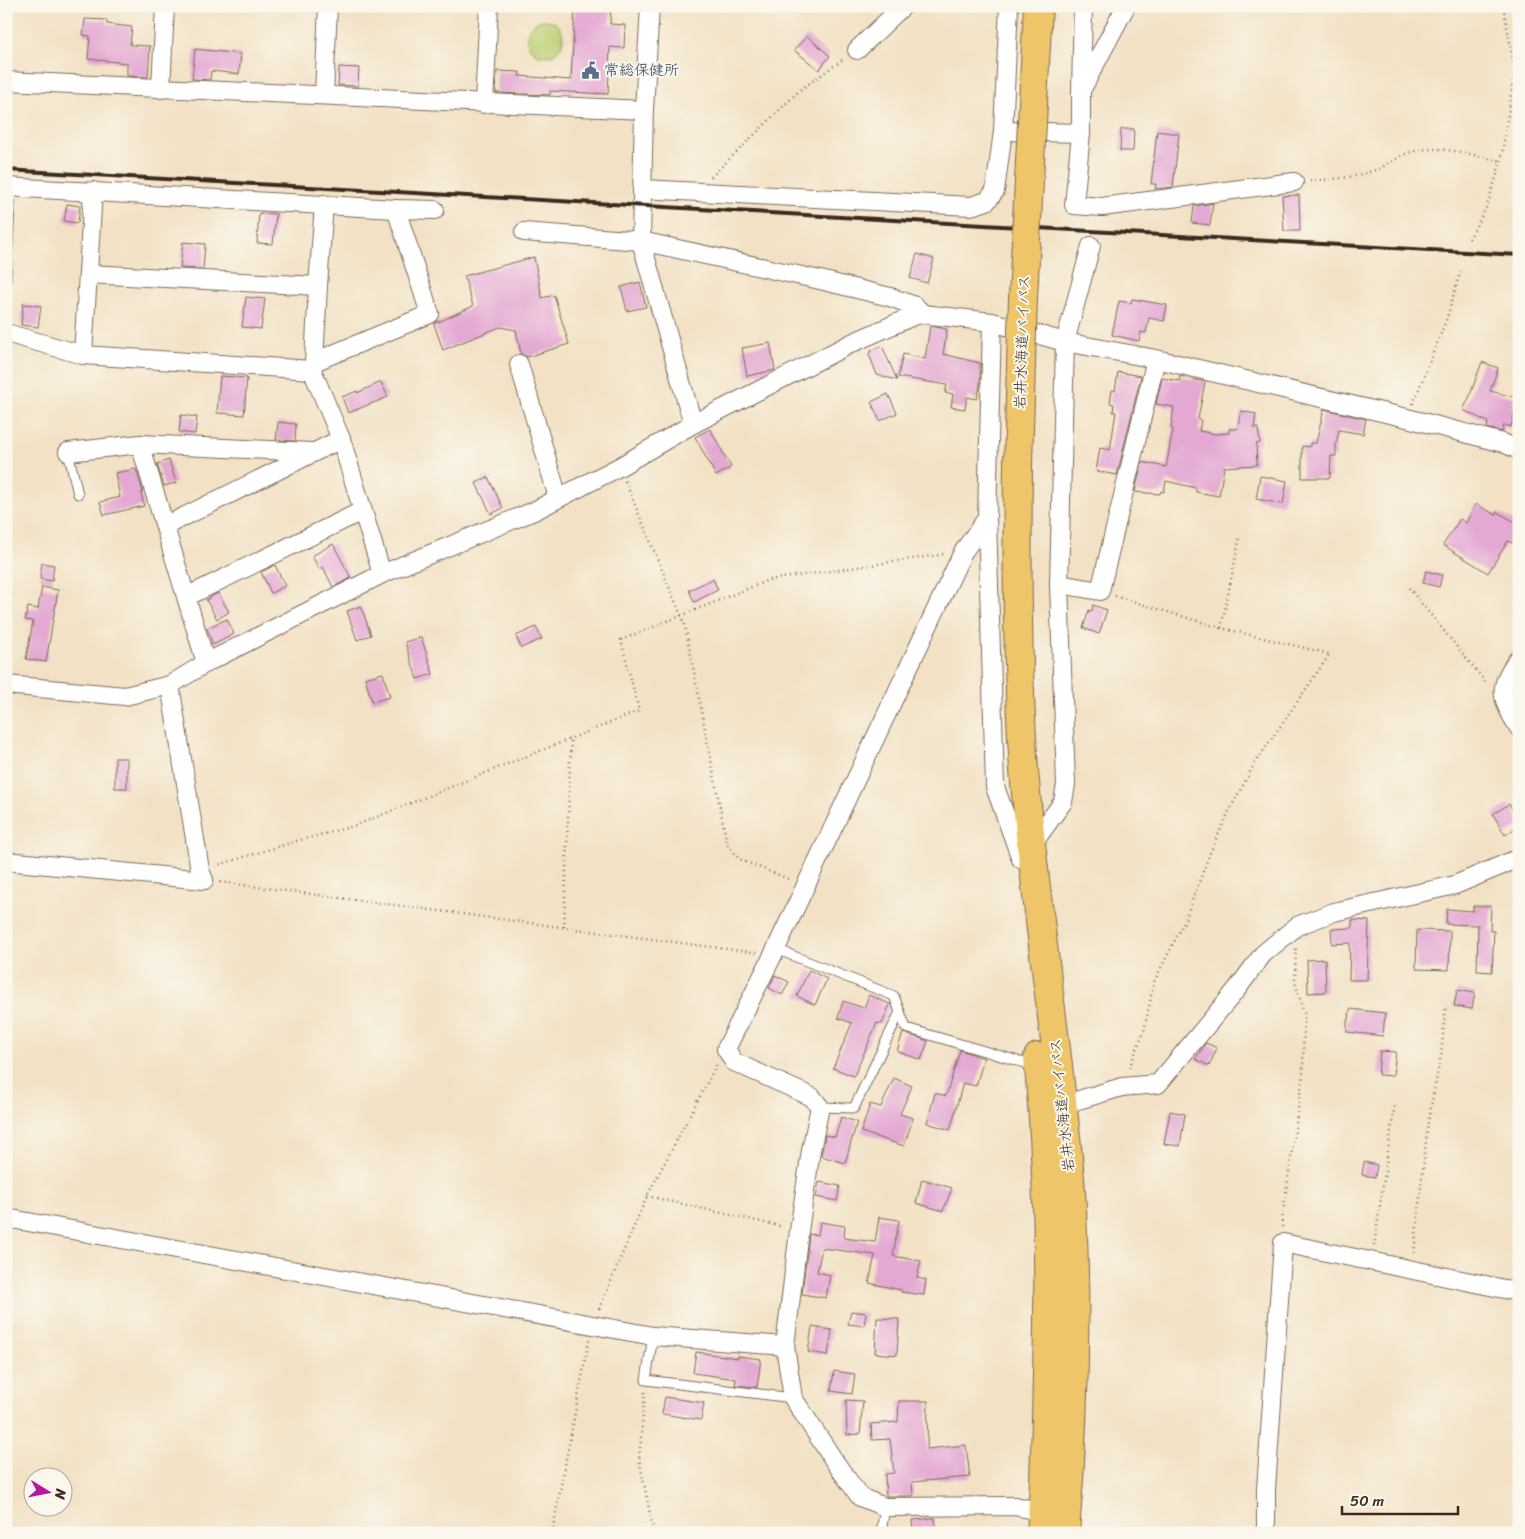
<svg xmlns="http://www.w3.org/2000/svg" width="1525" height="1539" font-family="Sriracha,'Klee One',sans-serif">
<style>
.green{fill:#bdd074;stroke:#7c7d49}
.building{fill:#e4a9d3}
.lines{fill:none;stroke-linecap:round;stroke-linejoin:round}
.service-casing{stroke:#7b6a58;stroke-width:11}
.minor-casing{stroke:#7b6a58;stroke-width:20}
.trunk-casing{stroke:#7b6a58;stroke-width:30}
.path{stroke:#7b6a58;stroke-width:2.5;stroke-dasharray:1 4;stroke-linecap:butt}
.service{stroke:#fff;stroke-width:9}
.minor{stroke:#fff;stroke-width:18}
.trunk{stroke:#eec569;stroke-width:28}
.rail{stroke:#3b2a1e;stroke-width:4}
.trunk-bridge-casing{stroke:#7b6a58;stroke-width:30;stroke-linecap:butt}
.trunk-bridge{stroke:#eec569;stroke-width:28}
.labels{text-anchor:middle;stroke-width:4;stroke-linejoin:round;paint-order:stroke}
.service-label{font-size:15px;font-weight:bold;fill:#4e5e75;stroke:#fbf7ec;text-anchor:start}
.street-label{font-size:15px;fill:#3b2a1e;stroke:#fbf7ec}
</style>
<rect width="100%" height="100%" fill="#fbf7ec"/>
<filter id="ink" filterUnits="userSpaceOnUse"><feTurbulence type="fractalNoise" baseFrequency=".02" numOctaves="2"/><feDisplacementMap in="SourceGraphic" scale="10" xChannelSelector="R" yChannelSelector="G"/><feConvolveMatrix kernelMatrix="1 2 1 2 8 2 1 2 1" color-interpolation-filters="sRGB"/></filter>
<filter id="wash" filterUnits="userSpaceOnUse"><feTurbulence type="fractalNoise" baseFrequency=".0096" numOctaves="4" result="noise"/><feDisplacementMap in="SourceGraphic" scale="20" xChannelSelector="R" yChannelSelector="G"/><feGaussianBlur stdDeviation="1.12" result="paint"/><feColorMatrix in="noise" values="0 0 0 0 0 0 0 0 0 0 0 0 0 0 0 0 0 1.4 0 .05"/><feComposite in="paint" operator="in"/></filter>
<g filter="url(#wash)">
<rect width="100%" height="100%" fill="#f2e1c4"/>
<circle class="green" cx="545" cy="38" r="18"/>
<g id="blocks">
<g class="building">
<path d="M575,6h36l-1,18 15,1 -1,23 -14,-1 -2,47 -58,-3v4l-54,-2 1,-22 23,1 -1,4 52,4z"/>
<path d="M85,19l22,1v4l25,3 -2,18 20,1 -2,31 -21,-1v-13l-39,-4 2,-23 -7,-1z"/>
<path d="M807,36l23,20 -11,14 -25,-20z"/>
<path d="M195,49l46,5 -2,20 -28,-3 -1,9 -18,-1z"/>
<path d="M339,67l20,1 -1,18 -20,-1z"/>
<path d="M1121,129h13l-1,22h-13z"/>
<path d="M1157,131l22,3 -6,53 -18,2 1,-5h-5z"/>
<path d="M1299,195l1,36h-16l-2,-35z"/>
<path d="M1213,203l-3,22 -18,-2 2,-17z"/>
<path d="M67,204l13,2 -2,17 -14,-2z"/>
<path d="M259,213l17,1 -3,30 -16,-1z"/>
<path d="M183,242l22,2 -2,25 -23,-1z"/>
<path d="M917,254l17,5 -7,24 -17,-5z"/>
<path d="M534,257l8,41 12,-3 15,49 -42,13 -6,-3 -5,-24 -16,-3 -57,23 -9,-26 39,-18 -9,-30z"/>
<path d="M640,282l6,25 -19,4 -6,-24z"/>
<path d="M246,297l19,2 -4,30 -19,-2z"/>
<path d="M1132,299l35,6 -3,16 -15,-3 -3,15 -5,-1 -2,9 -27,-6 7,-34 12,2z"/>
<path d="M23,304l18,2 -3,21 -17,-2z"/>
<path d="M930,326l17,3 -4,25 37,9v22l-3,14 -10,-2 -2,12 -14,-2 2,-13 -8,-1 2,-8 -49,-8 5,-23 22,5z"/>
<path d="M770,343l5,27 -28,6 -5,-28z"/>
<path d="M882,346l15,34 -20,-5 -8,-21 3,-4z"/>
<path d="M1482,362l16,6 -8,23 28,7 -7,29 -7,-2 -2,7 -15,-4 1,-6 -25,-12 6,-12z"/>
<path d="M1118,372l23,4 -24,99 -21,-4 4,-23 10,2 6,-38h-3l1,-8 -4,-1 2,-13 3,1z"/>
<path d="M220,376l27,2 -3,37 -27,-2z"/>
<path d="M1180,376l25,6 -7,37 3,1 -2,11 17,3 13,-1v-4h8l4,-18 15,3 -2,14h4l2,15 -4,1 1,21 -33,2 -5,29 -23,-4v-4l-30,-7 -2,11 -3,-1 -1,3 -25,-2 7,-30 24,5 7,-38 -2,-1 3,-21 -18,-3 6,-26 17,3z"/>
<path d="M381,382l7,15 -40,16 -6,-16 15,-6v2z"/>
<path d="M888,394l9,19 -17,8 -9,-19z"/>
<path d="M1324,409l42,10 -3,15 -24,-4 -3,14v12h-5l-1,22h-28v-32l8,1v-4h6z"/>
<path d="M181,415l16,2 -2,17 -16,-2z"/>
<path d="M278,422l18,2 -1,17 -19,-1z"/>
<path d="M710,429l21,38 -15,9 -21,-39z"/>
<path d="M169,460l7,23 -12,3 -7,-22z"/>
<path d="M136,469l7,23 -2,1 3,13 -40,9 -4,-13 20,-5 -5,-24z"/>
<path d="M1260,476l27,5 -4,23 -27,-5z"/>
<path d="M488,477l15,31 -12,6 -15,-31z"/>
<path d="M1476,504l20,11 1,-3 22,12v11l-5,9 -6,-3 -20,32 -45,-28 17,-26 6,4z"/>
<path d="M333,544l18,34 -18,9 -10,-20 -4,2 -7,-13z"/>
<path d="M42,563l12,2 -2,16 -12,-2z"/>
<path d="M275,565l10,21 -14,7 -10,-21z"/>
<path d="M1426,571l16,4 -3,12 -16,-4z"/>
<path d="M713,579l5,11 -24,12 -5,-12z"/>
<path d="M42,587l16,3 -12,72 -20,-3 7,-38 -8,-1 3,-13 10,2z"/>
<path d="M218,593l11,19 -12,7 -11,-19z"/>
<path d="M1093,605l14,5 -8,24 -16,-6 6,-18 3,1z"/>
<path d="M361,606l10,29 -14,5 -10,-29z"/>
<path d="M227,619l7,15 -21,11 -6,-17z"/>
<path d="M536,627l6,12 -21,9 -5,-12z"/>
<path d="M421,637l12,37 -16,5 -12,-37z"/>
<path d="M383,673l7,24 -18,5 -7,-24z"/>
<rect x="115" y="758" width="12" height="30"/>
<path d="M1509,804l10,15v7l-14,9 -12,-21z"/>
<path d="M1473,906h18l-1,25h4l-2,41 -15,-1 1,-46 -32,-1 1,-15 26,2z"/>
<path d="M1352,920l17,1 -2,59h-18l1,-37 -18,1 -1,-15 21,-1z"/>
<path d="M1417,930l33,1 -1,39 -33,-1z"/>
<path d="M1325,959l1,33 -18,1 -1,-33z"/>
<path d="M809,970l18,9 -12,26 -18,-9z"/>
<path d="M775,975l14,7 -7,13 -13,-7z"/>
<path d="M1457,990l18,3 -3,16 -18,-3z"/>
<path d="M869,995l21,9 -8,20 -5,-1 -23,53 -21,-8 19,-45 -14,-5 5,-17 21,7z"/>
<path d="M1350,1009l35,4 -2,23 -36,-4v-12h2z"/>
<path d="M903,1033l25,8 -7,19 -24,-9z"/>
<path d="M1206,1043l11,5 -8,18 -14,-7z"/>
<path d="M960,1050l24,8 -8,28 -13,-3 -13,47 -23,-7 8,-30 11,3z"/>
<path d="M1380,1051l16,1 -3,24 -15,-1z"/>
<path d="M894,1078l18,8 -12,28 13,4 -9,28 -43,-14 9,-28 11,3z"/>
<path d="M1170,1111l15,3 -5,32 -16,-2z"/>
<path d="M841,1117l16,5 -12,41 -24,-7 4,-21 10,2z"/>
<path d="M1364,1162l13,3 -2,12 -13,-2z"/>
<path d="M922,1179l30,9 -9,23 -27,-8z"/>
<path d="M819,1182l21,4 -3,15 -21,-4z"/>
<path d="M879,1217l20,3 -6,36 28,5 -4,17 9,2 -2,15 -23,-3v-2l-32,-7 6,-28 -53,-7 -5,24 13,3 -4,23 -24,-4 7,-60 9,1 2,-13 25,4 -1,12 31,4z"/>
<path d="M851,1311l15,2 -2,13 -16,-2z"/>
<path d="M877,1318l22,1 -2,36 -22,-2z"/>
<path d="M812,1327l20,3 -4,25 -20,-3z"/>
<path d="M696,1352l42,6v-2l23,3 -4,28 -22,-2 1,-6 -43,-6z"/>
<path d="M834,1371l21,3 -3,20 -21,-3z"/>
<path d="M665,1397l39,6 -3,17 -39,-6z"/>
<path d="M846,1400l17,1 -3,33 -13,1z"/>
<path d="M899,1401h29l-1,48 39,-4 4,32 -58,5 1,14h-27l-1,-22 9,-1 -4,-34 -18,1 -1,-16 27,-2z"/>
<path d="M935,1518l1,15h-23l-1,-13z"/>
</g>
</g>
</g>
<g filter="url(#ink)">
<use href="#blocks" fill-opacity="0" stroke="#7b6a58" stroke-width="1"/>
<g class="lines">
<defs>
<g id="service">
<path d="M6,281l5,-94"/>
<path d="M68,452l10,42"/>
<path d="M6,593l2,92"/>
<path d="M776,949l118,47 6,16 -46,96 -34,-1"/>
<path d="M900,1012l6,16 129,38"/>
<path d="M653,1336l-7,44 147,18"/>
<path d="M881,1533l4,-26"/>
</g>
<g id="minor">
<path d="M650,6l-6,104 -3,131 52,183"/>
<path d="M857,50l46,-44"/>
<path d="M6,81l638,29"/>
<path d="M1083,87l43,-81"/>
<path d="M161,89l4,-83"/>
<path d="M324,95l4,-89"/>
<path d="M484,104l5,-98"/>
<path d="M1003,131l78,2v-42l2,-85"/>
<path d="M1081,133l-7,72 28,2 192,-25"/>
<path d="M6,187l390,22 39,1"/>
<path d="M642,189l329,17 16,-5 8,-10 8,-60 6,-125"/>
<path d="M324,204l-6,82 -4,76 -2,8 29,69 41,135"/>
<path d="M524,232l117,9 179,39 70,17 25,9 8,8"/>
<path d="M88,274l230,12"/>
<path d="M992,322l-5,196 8,269 26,72"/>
<path d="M6,333l77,22 229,15"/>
<path d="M83,355l10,-164"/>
<path d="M314,362l116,-48 -34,-105"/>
<path d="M519,364l39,134"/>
<path d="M140,444l66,219"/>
<path d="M68,452l72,-8 172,8"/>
<path d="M987,518l-24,34 -190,403 -47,94 8,13 78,35 8,10 -9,43 -12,81 -14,115 8,52 42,64 25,35 25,10 130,-1 14,3 20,9"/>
<path d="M165,526l176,-87"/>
<path d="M1059,584l41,7 56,-232"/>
<path d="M186,597l176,-86"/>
<path d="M1519,658c-23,29 -18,41 0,70"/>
<path d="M6,685l119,11 45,-11 36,-22 176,-89 152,-63 85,-44 74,-43 159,-81 61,-27 10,-2 69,8 73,20 91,17 251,59 96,25 16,7"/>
<path d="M170,685l30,185 4,10"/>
<path d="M1031,846l32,-44 3,-18 -7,-200 6,-242 26,-96"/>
<path d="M6,861l198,19"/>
<path d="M1052,1106l10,-1 60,-18 36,-3 79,-95 26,-35 34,-28 37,-14 121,-27 64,-27"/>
<path d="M6,1218l647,118 132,10"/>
<path d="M1266,1533v-44l17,-246 236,49"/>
</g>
<g id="trunk">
<path d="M1018,463c-1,103 -1,205 6,307 8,99 22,197 34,295 5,48 12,96 14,145 5,107 2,216 -7,323"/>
<path d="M1038,1057c10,105 12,211 9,317 -1,53 -2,106 -6,159"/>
</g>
</defs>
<use href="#service" class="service-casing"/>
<use href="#minor" class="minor-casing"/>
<use href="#trunk" class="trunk-casing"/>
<g class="path">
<path d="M711,177l89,-87 45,-32"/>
<path d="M1310,181c22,-2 44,-3 65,-11 17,-6 25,-17 45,-20 26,-4 55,6 81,11"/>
<path d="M1469,239l18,-33 14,-45 14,-92 -12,-63"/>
<path d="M1413,404l34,-86 14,-49"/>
<path d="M625,481l60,144 42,219 12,15 52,21"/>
<path d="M1409,588l79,97"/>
<path d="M1115,596l106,32 109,26 -75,109 -26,48 -19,42 -25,67 -31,62 -10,49 -16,40"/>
<path d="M1221,628l19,-92"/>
<path d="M215,866l82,-25 57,-15 285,-115 -18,-71 148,-60 176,-26"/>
<path d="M220,882l537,71"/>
<path d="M564,927l7,-190"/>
<path d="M647,1196l136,31"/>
<path d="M1282,1227v-7l21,-145 1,-62 -9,-31 1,-34"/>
<path d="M1374,1246l21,-142"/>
<path d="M1414,1253l14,-131 13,-67 5,-50"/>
<path d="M599,1309l48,-113 70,-132"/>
<path d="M645,1392l-6,67 15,74"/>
<path d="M552,1533l37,-193"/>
</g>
<use href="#service" class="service"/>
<use href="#minor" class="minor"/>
<use href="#trunk" class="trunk"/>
<path class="rail" d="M6,170l1513,85"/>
<defs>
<path id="trunk-bridge" d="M1018,463l5,-165 15,-292"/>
</defs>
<use href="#trunk-bridge" class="trunk-bridge-casing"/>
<use href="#trunk-bridge" class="trunk-bridge"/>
</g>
</g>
<defs>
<symbol id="civic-bare" viewBox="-9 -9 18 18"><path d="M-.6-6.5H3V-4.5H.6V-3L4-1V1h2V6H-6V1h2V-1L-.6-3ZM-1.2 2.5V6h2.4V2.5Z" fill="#5c6f8a" stroke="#fbf7ec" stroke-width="2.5" paint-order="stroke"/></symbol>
</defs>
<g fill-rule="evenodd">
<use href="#civic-bare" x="578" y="58" width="25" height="25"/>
</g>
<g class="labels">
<g class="service-label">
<text x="604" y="75">常総保健所</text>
</g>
<g class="street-label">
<text transform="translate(1022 342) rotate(-88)" y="5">岩井水海道バイパス</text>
<text transform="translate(1062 1105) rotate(-96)" y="5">岩井水海道バイパス</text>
</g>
</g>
<rect width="1525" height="1539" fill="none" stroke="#fbf7ec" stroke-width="25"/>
<g transform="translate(48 1492) rotate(100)"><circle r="24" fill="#fbf7ec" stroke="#aea59a"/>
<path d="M0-4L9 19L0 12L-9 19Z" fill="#b5179e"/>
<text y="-8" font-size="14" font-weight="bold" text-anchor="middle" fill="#3b2a1e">N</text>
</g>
<path d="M1342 1506v8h116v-8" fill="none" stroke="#3b2a1e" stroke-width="2.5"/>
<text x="1350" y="1506" font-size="15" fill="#3b2a1e" stroke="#fbf7ec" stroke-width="4" paint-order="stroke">50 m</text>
</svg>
